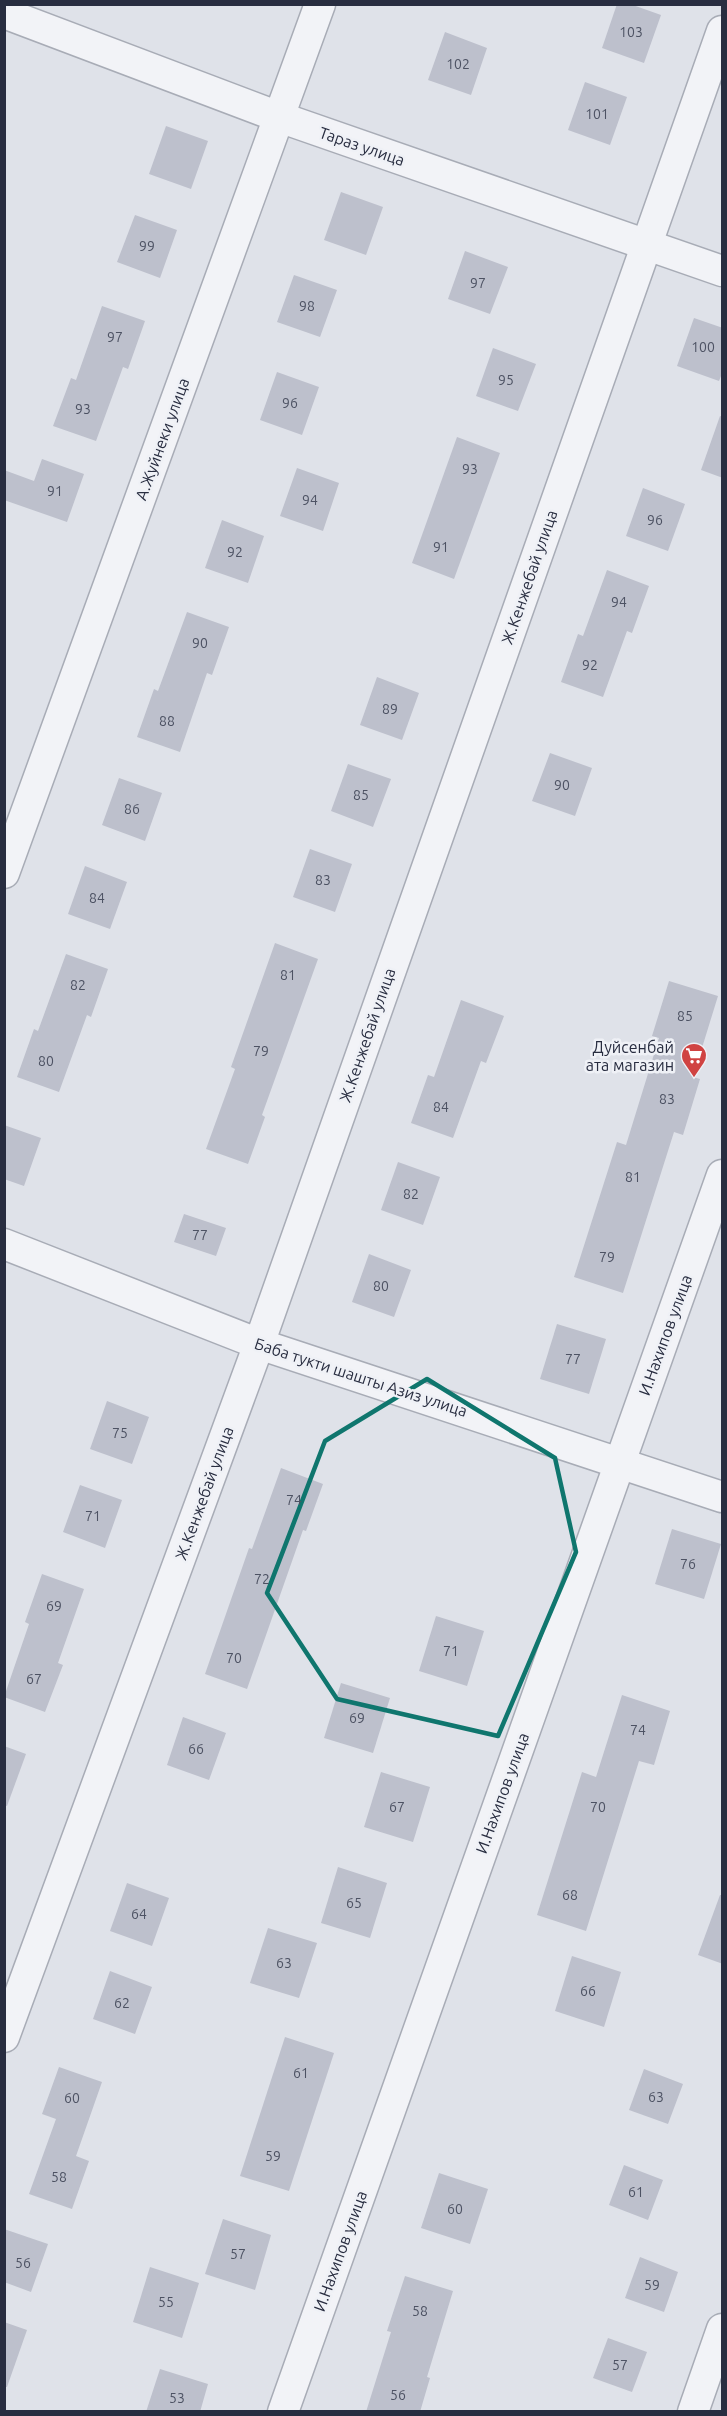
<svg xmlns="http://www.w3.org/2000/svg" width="727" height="2416" font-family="Ubuntu,sans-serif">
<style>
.building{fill:#bdc0cc}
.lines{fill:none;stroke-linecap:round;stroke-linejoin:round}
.minor-casing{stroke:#a8acb6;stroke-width:33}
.minor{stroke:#f2f3f7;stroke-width:30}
.marked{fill:none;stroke:#0f766e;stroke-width:4.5;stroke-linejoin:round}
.labels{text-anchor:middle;stroke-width:5;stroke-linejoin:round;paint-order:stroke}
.number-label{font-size:14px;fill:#4d5263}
.street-label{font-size:16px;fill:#282d40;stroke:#eff1f6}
.poi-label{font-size:16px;fill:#282d40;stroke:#eff1f6;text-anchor:end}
</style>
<rect width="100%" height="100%" fill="#dfe2e9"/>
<g class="building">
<path d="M617,4h13l31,11 -17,48 -42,-15z"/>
<path d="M445,32l42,16 -16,47 -43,-15z"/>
<path d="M585,82l42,15 -17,48 -42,-15z"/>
<path d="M166,126l42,15 -17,48 -42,-15z"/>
<path d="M341,192l42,15 -17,48 -42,-15z"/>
<path d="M135,215l42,15 -17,48 -43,-16z"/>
<path d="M465,251l43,16 -18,47 -42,-15z"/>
<path d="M294,275l43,15 -17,47 -43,-15z"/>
<path d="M102,306l43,15 -17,48 -5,-2 -27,74 -43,-15 18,-48 5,2z"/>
<path d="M694,318l29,10v43l-4,10 -42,-15z"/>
<path d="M493,348l43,16 -18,47 -42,-15z"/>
<path d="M277,372l42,15 -17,48 -42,-15z"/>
<path d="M720,416l3,1v61l-22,-8z"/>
<path d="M457,437l43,16 -46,126 -42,-16z"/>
<path d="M42,459l42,15 -17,48 -63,-22v-30l30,11z"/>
<path d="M297,468l42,15 -16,48 -43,-15z"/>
<path d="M643,488l42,16 -17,47 -42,-15z"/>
<path d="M222,520l42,16 -16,47 -43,-15z"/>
<path d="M607,570l42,16 -17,47 -5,-2 -24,66 -42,-15 17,-48 5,2z"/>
<path d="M187,612l42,15 -17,48 -5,-2 -27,79 -43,-15 17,-48 4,2z"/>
<path d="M377,677l42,16 -17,47 -42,-15z"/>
<path d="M550,753l42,15 -17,48 -43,-15z"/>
<path d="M348,764l43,15 -18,48 -42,-16z"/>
<path d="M119,778l43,15 -17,48 -43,-16z"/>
<path d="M310,849l42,15 -17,48 -42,-15z"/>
<path d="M85,866l42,16 -17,47 -42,-15z"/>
<path d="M275,943l43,16 -56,156 3,2 -17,47 -42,-15 29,-80 -4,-2z"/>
<path d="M66,954l42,15 -17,48 -4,-2 -28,77 -42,-15 17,-48 4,2z"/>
<path d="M669,981l49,15 -25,81 7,2 -17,56 -9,-3 -51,161 -49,-16 43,-135 9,3 33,-107 -7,-2z"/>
<path d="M461,1000l43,16 -18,47 -5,-2 -28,77 -42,-15 17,-48 6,2z"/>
<path d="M4,1125l37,13 -17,48 -20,-7z"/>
<path d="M398,1162l42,15 -17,48 -42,-15z"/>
<path d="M184,1214l42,14 -10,28 -42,-14z"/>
<path d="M369,1254l42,16 -17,47 -42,-15z"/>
<path d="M557,1324l49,15 -17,55 -49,-15z"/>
<path d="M107,1401l42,16 -17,47 -42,-15z"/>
<path d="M281,1468l42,16 -17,47 -3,-1 -56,159 -42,-15 44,-126 3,1z"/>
<path d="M80,1485l42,15 -17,48 -42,-16z"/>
<path d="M672,1529l49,15 -17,55 -49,-15z"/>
<path d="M42,1574l42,15 -26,74 5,2 -18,47 -41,-15 25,-73 -4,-2z"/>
<path d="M436,1616l48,15 -17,55 -48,-15z"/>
<path d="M341,1683l49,15 -17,55 -49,-15z"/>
<path d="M622,1695l48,16 -16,54 -15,-4 -53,170 -49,-16 45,-143 14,5z"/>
<path d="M183,1717l43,16 -17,47 -42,-15z"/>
<path d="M4,1746l22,8 -19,52 -3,-1z"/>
<path d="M381,1772l49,15 -17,55 -49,-15z"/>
<path d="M338,1867l49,16 -17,55 -49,-15z"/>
<path d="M127,1883l42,15 -17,48 -42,-15z"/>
<path d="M720,1895h3v69l-25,-9z"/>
<path d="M268,1928l49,15 -18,55 -49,-15z"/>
<path d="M572,1956l49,16 -17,55 -49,-16z"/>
<path d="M110,1971l42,16 -17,47 -42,-15z"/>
<path d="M285,2037l49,16 -45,138 -49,-15z"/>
<path d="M59,2067l43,15 -26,74 13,5 -17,48 -43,-15 27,-75 -14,-5z"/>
<path d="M644,2069l39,15 -15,40 -39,-14z"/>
<path d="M624,2165l39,15 -15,40 -39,-15z"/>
<path d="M439,2173l49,16 -18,55 -49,-16z"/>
<path d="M223,2219l48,16 -16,55 -50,-16z"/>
<path d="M4,2229l44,15 -17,48 -27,-10z"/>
<path d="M640,2257l38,15 -14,40 -39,-14z"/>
<path d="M150,2267l49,16 -17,55 -49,-16z"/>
<path d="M405,2276l48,15 -26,86 3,1 -10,34h-54l25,-80 -4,-1z"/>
<path d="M4,2322l23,8 -20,57h-3z"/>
<path d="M608,2338l39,14 -15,40 -39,-14z"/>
<path d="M160,2369l48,15 -8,28h-54z"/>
</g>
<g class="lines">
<defs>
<g id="minor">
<path d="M4,13l275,104 443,154"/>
<path d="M4,873l316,-869"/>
<path d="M4,1244l255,100 463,153"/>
<path d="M4,2037l255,-693 463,-1313"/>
<path d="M283,2412l439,-1237"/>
<path d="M693,2412l29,-83"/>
</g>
</defs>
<use href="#minor" class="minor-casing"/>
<use href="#minor" class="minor"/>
</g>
<path class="marked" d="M427,1379l128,79 21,94 -78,184 -161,-37 -70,-106 58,-152z"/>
<defs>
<symbol id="supermarket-pin" viewBox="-11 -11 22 30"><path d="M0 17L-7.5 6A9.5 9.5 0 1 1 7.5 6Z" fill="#d04342" stroke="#eff1f6"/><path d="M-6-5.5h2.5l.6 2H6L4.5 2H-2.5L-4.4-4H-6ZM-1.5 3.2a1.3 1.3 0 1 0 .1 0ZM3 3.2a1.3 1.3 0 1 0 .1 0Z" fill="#fff"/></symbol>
</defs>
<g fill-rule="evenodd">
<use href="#supermarket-pin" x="679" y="1041" width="30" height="40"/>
</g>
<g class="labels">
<g class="number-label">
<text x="631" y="37">103</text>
<text x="458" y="69">102</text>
<text x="597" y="119">101</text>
<text x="147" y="251">99</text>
<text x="478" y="288">97</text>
<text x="307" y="311">98</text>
<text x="115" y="342">97</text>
<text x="703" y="352">100</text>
<text x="506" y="385">95</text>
<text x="290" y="408">96</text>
<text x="83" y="414">93</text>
<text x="470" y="474">93</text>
<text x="55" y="496">91</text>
<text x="310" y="505">94</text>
<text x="655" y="525">96</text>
<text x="441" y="552">91</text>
<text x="235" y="557">92</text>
<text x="619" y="607">94</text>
<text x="200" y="648">90</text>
<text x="590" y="670">92</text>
<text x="390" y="714">89</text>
<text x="167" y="726">88</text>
<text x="562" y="790">90</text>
<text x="361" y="800">85</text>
<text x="132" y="814">86</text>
<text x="323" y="885">83</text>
<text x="97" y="903">84</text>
<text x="288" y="980">81</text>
<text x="78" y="990">82</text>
<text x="685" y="1021">85</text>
<text x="261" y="1056">79</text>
<text x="46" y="1066">80</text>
<text x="667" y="1104">83</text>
<text x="441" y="1112">84</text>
<text x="633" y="1182">81</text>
<text x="411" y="1199">82</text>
<text x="200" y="1240">77</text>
<text x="607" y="1262">79</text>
<text x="381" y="1291">80</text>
<text x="573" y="1364">77</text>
<text x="120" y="1438">75</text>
<text x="294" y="1505">74</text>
<text x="93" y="1521">71</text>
<text x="688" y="1569">76</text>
<text x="262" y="1584">72</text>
<text x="54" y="1611">69</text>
<text x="451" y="1656">71</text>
<text x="234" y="1663">70</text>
<text x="34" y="1684">67</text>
<text x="357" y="1723">69</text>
<text x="638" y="1735">74</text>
<text x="196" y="1754">66</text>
<text x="397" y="1812">67</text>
<text x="598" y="1812">70</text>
<text x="570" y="1900">68</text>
<text x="354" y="1908">65</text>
<text x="139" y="1919">64</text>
<text x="284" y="1968">63</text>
<text x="588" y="1996">66</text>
<text x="122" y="2008">62</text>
<text x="301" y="2078">61</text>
<text x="656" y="2102">63</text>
<text x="72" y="2103">60</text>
<text x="273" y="2161">59</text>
<text x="59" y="2182">58</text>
<text x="636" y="2197">61</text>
<text x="455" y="2214">60</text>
<text x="238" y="2259">57</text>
<text x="23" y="2268">56</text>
<text x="652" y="2290">59</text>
<text x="166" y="2307">55</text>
<text x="420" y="2316">58</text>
<text x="620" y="2370">57</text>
<text x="398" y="2400">56</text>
<text x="177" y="2403">53</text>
</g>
<g class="street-label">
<text transform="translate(362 146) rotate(19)" y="6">Тараз улица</text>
<text transform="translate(162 439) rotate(-70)" y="6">А.Жуйнеки улица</text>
<text transform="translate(529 577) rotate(-71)" y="6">Ж.Кенжебай улица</text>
<text transform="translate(367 1035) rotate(-71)" y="6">Ж.Кенжебай улица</text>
<text transform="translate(665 1335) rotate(-70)" y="6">И.Нахипов улица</text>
<text transform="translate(361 1377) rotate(18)" y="6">Баба тукти шашты Азиз улица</text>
<text transform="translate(204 1493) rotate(-70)" y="6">Ж.Кенжебай улица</text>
<text transform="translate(502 1793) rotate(-70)" y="6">И.Нахипов улица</text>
<text transform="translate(340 2251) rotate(-70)" y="6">И.Нахипов улица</text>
</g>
<g class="poi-label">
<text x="674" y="1053">Дуйсенбай<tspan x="674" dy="18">ата магазин</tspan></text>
</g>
</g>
<rect width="727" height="2416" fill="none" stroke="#282d40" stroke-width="12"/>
</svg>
